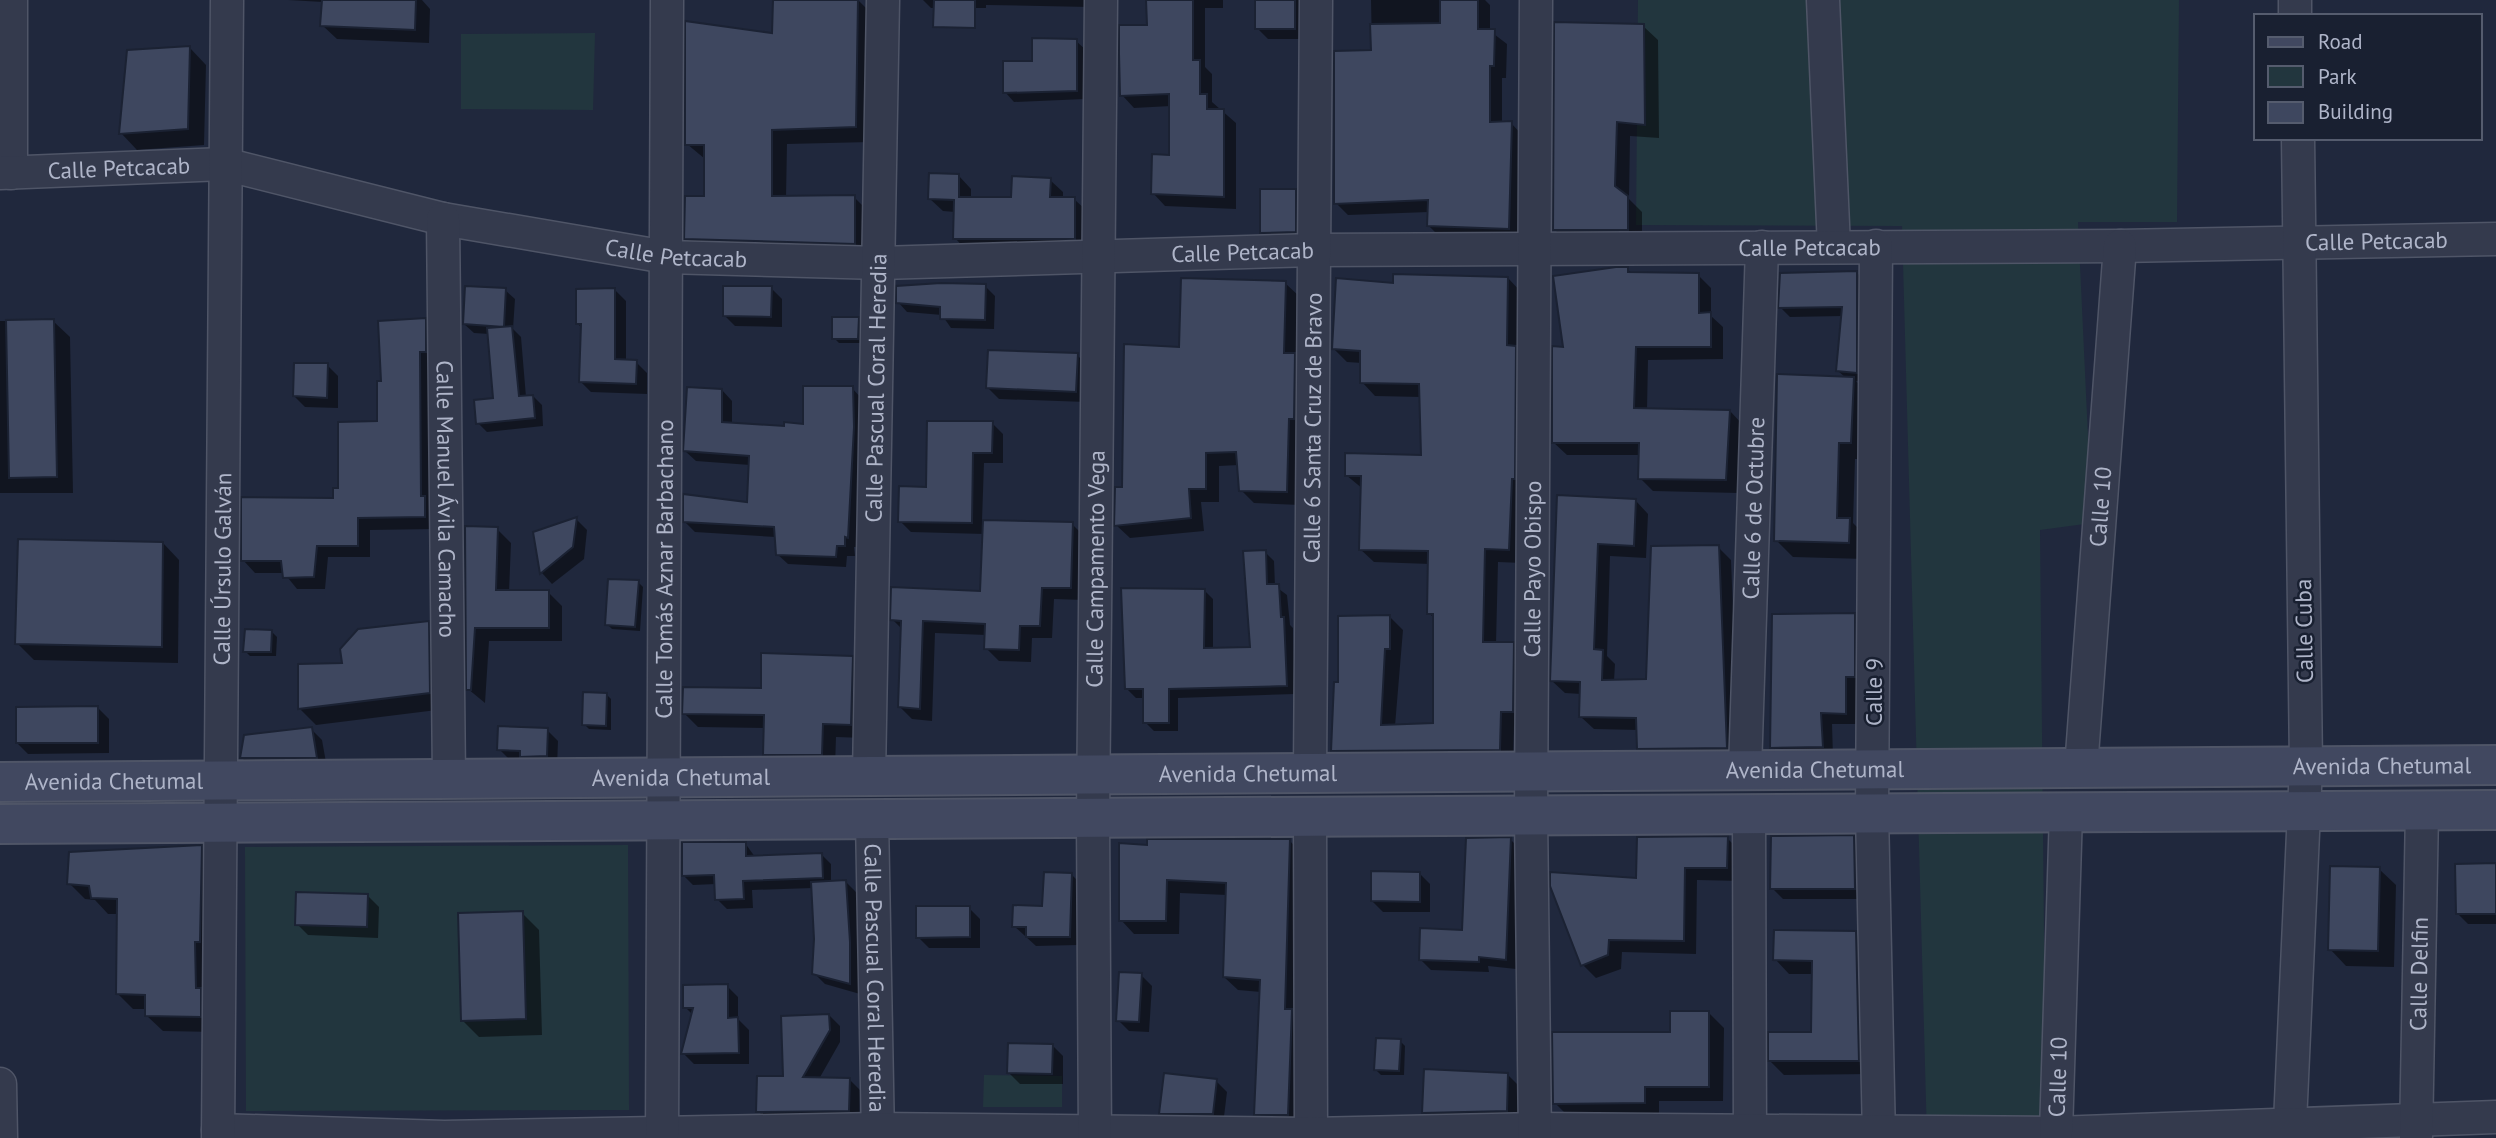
<svg xmlns="http://www.w3.org/2000/svg" width="2496" height="1138" font-family="'PT Sans',sans-serif">
<style>
.green{fill:#22363e}
.shadow{fill:#0007}
.building{fill:#3e475f;stroke:#1b2233;stroke-width:2}
.lines{fill:none;stroke-linecap:round;stroke-linejoin:round}
.minor-casing{stroke:#4f5567;stroke-width:35}
.secondary-casing{stroke:#4f5567;stroke-width:42}
.minor{stroke:#343a4d;stroke-width:32}
.secondary{stroke:#414860;stroke-width:38}
.labels{text-anchor:middle;stroke-width:5;stroke-linejoin:round;paint-order:stroke}
.street-label{font-size:23px;fill:#afb5c9;stroke:#192031}
</style>
<rect width="100%" height="100%" fill="#20283d"/>
<g class="green">
<path d="M1638,0h541l-2,222h-99l14,301 -52,7 6,608h-119l-25,-912 -266,-1z"/>
<path d="M595,33l-2,77 -132,-1v-75z"/>
<path d="M628,845l1,265 -383,1 -1,-264z"/>
<path d="M984,1075l78,1v31h-79z"/>
</g>
<g class="shadow">
<path d="M288,0h134l8,9 -1,34 -92,-4 -15,-14 1,-23z"/>
<path d="M774,0h84l14,14 -1,128 -84,2 -1,54 68,-1 15,15 1,46 -169,-4 -15,-16 20,-40 -1,-39 -18,-15 86,-109z"/>
<path d="M923,0h166v7l-103,-2v3h-55z"/>
<path d="M1148,0h75v8h-18v59l7,7v28l24,21v86l-71,-3 -12,-13 18,-36v-51l-37,2 -12,-13 26,-68z"/>
<path d="M1257,0h43l5,6v33h-37l-11,-11z"/>
<path d="M1371,0h114l5,5v26l17,13 -1,34h-4v45h9l12,13 -2,105 -80,-3 -12,-12v-14l-81,3 -12,-12 36,-151z"/>
<path d="M1643,26l15,14 1,98 -29,-2 -1,63 13,13v32h-73l-14,-14z"/>
<path d="M1076,41l10,9 -1,49 -71,3 -9,-10 28,-29z"/>
<path d="M190,48l16,17 -2,80 -67,5 -16,-17z"/>
<path d="M959,176l12,13v10h42l37,-19 13,12v7h11l13,12v40h-120l-12,-13v-26l-12,-1 -13,-12z"/>
<path d="M1295,190l11,11v42l-33,1 -11,-11z"/>
<path d="M1627,269l6,5 65,1 13,13v28l12,11v32l-75,1 -1,50 83,1 13,14 -5,68 -85,-2 -13,-13 1,-23h-74l-14,-13 12,-94z"/>
<path d="M1857,273l10,9 -1,100 -10,-1 14,14 -3,64h-12l-2,64 13,13 -1,23 -72,-2 -17,-17 70,-162 -8,-7 5,-55 -53,1 -10,-10z"/>
<path d="M1508,278l13,14 1,271 -24,-1 -2,82h17l14,13 -1,68h-12l-1,38 -167,1 -13,-14 7,-66 49,-68 14,14 -8,96 40,-1v-106l-6,-6 1,-49 -56,-2 -14,-13 3,-60 -17,-14 77,-19 -2,-59 -46,-1 -13,-14v-19l-15,-1 -14,-14 62,-63z"/>
<path d="M1285,283l14,13 -2,62 11,11 -8,136 -46,-2 -13,-13 -2,-25 -20,1v36h-18l3,29 -74,7 -14,-13 7,-37 58,-139z"/>
<path d="M985,286l10,10 -1,33 -43,-1 -9,-13 -35,-3 -9,-10z"/>
<path d="M771,288l11,11v28l-47,-1 -11,-11z"/>
<path d="M505,290l10,9 -2,30 8,8 5,60 7,-1 9,9 1,21 -56,6 -9,-9 17,-23 -6,-66 -15,-1 -10,-9z"/>
<path d="M615,290l11,11v60l10,1 11,11v21l-56,-2 -11,-11 2,-53 -4,-4z"/>
<path d="M858,319l5,5v19h-24l-5,-5z"/>
<path d="M425,320l12,12v197l-67,1v27h-42l-3,32h-28l-13,-16h-29l-12,-13 92,-61 44,-76 4,-41z"/>
<path d="M0,321h53l17,16 3,156h-73z"/>
<path d="M1077,355l11,11 -2,36 -87,-3 -11,-11z"/>
<path d="M327,365l11,11v32l-33,-1 -11,-11z"/>
<path d="M852,388l10,11 -4,148h-4l1,9h-8l-1,11 -58,-3 -11,-10 -1,-17 -81,-5 -10,-10 63,-18 2,-39 -54,-4 -11,-10 37,-61 10,11v23l53,4 19,-3z"/>
<path d="M992,423l11,11v29h-19l-2,58 90,3 13,13 -2,63 -29,-1 -2,39h-20l-1,24 -32,-1 -13,-13v-13l-51,-2 -3,88 -20,-2 -13,-13 3,-77 -10,-10 90,-27 2,-58 -73,-2 -11,-11z"/>
<path d="M1559,497l77,4 12,13 -2,44 -36,-2 -3,100 8,8 -1,17h34l70,-134 13,13 8,201h-88l-13,-13v-18l-44,-1 -13,-12v-23l-16,-1 -13,-12z"/>
<path d="M576,519l11,11 -3,29 -32,25 -10,-11 -7,-40z"/>
<path d="M466,528l31,1 14,14 -2,49h39l14,14v35h-73l-4,62 -17,-14z"/>
<path d="M163,543l16,17 -1,103 -144,-3 -17,-17z"/>
<path d="M1265,552l9,9 1,25 12,9 3,30 3,3 2,66 -117,4v33h-24l-9,-9v-24h-9l-9,-9 77,-99 9,9v51l39,-1z"/>
<path d="M638,582l5,5 -3,44 -28,-2 -5,-5z"/>
<path d="M1854,615l11,11v61h-8v37h-25l1,33 -50,1 -11,-11z"/>
<path d="M428,622l16,16 1,71 -129,16 -16,-16 44,-44z"/>
<path d="M272,632l5,5 -1,19h-26l-5,-5z"/>
<path d="M852,658l14,14 -2,66 -28,-1 -1,31h-56l-14,-14 1,-26 -68,-1 -14,-14z"/>
<path d="M606,694l5,5v31l-22,-1 -5,-5z"/>
<path d="M98,708l11,11v34l-81,1 -11,-11z"/>
<path d="M311,729l11,11 5,28 -75,1 -10,-11z"/>
<path d="M547,730l11,11 -1,26 -47,-7 -11,-11z"/>
<path d="M1853,837l11,11 2,51h-83l-11,-11z"/>
<path d="M1727,838l13,13v30l-43,-1 -1,74 -74,-2 -1,17 -25,9 -13,-13 55,-85z"/>
<path d="M1510,839l10,10 -4,120 -28,-3 1,6 -58,-2 -10,-10 43,-28z"/>
<path d="M1289,840l13,14 -1,274h-32l-13,-14 5,-122 -23,-2 -14,-13 3,-82 -47,-2 -1,41h-45l-13,-14 27,-73z"/>
<path d="M745,843l10,14 66,-3 10,10v19l15,-1 11,11 3,101 -35,-10 -11,-11 -1,-85 -61,2 1,18 -26,1 -10,-10 -1,-15 -23,1 -10,-10z"/>
<path d="M201,847l16,15 -1,170 -53,-1 -16,-15v-7h-14l-16,-16 1,-79h-10l-13,-14 -10,-1 -16,-16z"/>
<path d="M2496,867v57h-28l-11,-11z"/>
<path d="M2379,869l17,16 -2,82 -48,-1 -16,-17z"/>
<path d="M1419,873l11,11v28h-47l-11,-11z"/>
<path d="M1072,875l9,9 -3,61 -42,1 -22,-20 30,-18z"/>
<path d="M368,896l11,11 -1,31 -70,-3 -11,-11z"/>
<path d="M969,908l11,11v29h-51l-11,-11z"/>
<path d="M522,913l17,17 3,105 -63,2 -17,-17z"/>
<path d="M1855,933l15,14 3,127 -89,1 -14,-14 43,-27 1,-60h-25l-14,-15z"/>
<path d="M1141,975l11,11 -3,46 -20,-1 -11,-11z"/>
<path d="M727,986l11,11v22l11,11v34h-55l-11,-11 10,-38 -8,-8z"/>
<path d="M1709,1013l15,15 -1,73h-64v16l-89,1 -15,-15z"/>
<path d="M829,1015l11,11v16l-21,37h30l11,11 -1,32h-90l-11,-11z"/>
<path d="M1400,1041l5,5 -1,29h-23l-5,-5z"/>
<path d="M1052,1045l11,11v28h-43l-11,-11z"/>
<path d="M1507,1074l17,17 -1,36 -82,2 -17,-17z"/>
<path d="M1216,1081l11,11 -4,33 -51,-1 -11,-11z"/>
</g>
<g class="building">
<path d="M322,0h94l-1,30 -95,-4z"/>
<path d="M773,0h85l-2,127 -84,3v66l83,-1v49l-171,-5 1,-43h19v-51h-19v-124l87,12z"/>
<path d="M934,0h41v28l-42,-1z"/>
<path d="M1146,0h47v60h7v34h7v15h17v88l-73,-3 1,-40 17,1v-61l-49,2 -1,-42v-29h28z"/>
<rect x="1255" y="0" width="40" height="29"/>
<path d="M1440,0h38v29h17l-1,37h-4v56l22,-1 -3,108 -82,-3 1,-26 -94,4v-153l37,-1 -1,-26 70,-1z"/>
<path d="M1554,22l90,2 1,101 -28,-3 -2,64 13,10v34h-75z"/>
<path d="M1032,38l45,1v52l-74,2v-32h29z"/>
<path d="M190,46l-2,83 -69,5 8,-84z"/>
<path d="M929,173l30,1v23h52l1,-21 39,2 -1,19h25v42h-122l1,-39 -26,-1z"/>
<path d="M1260,189h36v43l-36,1z"/>
<path d="M1616,267h12v5l71,1v40l12,-1v35h-75l-2,61 96,2 -4,70 -88,-1 1,-36h-87v-97l11,1 -10,-71z"/>
<path d="M1857,271v102l-21,-2 6,-64 -64,1 2,-35z"/>
<path d="M1393,274l115,3 -1,68 9,1 -1,133h-3l-3,71 -24,-1 -2,93h31l-1,70h-12l-1,38 -169,1 3,-69h4v-66l52,-1v34h-5l-4,76 52,-2v-109h-6l1,-63 -69,-1 2,-74h-16v-23l76,2 -2,-71 -59,-1v-32l-28,-2 4,-71 57,5z"/>
<path d="M1181,278l105,3 -2,72h11l-1,66h-5l-2,73 -48,-1 -3,-39 -30,1v36h-17l2,29 -77,8 1,-39h7l2,-143 55,3z"/>
<path d="M941,283l45,1 -1,36 -45,-1v-12l-44,-4v-17z"/>
<path d="M465,286l41,2 -2,39 -41,-3z"/>
<path d="M723,286h49l-1,31 -48,-1z"/>
<path d="M615,288v71l22,1 -1,24 -57,-2 2,-58h-5v-35z"/>
<path d="M832,317h27l-1,22h-26z"/>
<path d="M426,318v34h-6l1,144h4v21l-67,1v28h-41l-3,31 -31,1 -2,-17h-40v-64l92,1v-10h5v-66l39,-1v-40h4l-3,-60z"/>
<path d="M54,319l3,158 -48,1 -3,-158z"/>
<path d="M512,326l7,70 14,-1 2,23 -59,6 -2,-24 19,-2 -6,-70z"/>
<path d="M988,350l90,3 -2,39 -90,-4z"/>
<path d="M294,363h34l-1,35 -34,-2z"/>
<path d="M1777,374l77,3 -3,66h-12l-2,75h13l-1,25 -75,-2z"/>
<path d="M803,386h50l1,41 -6,111 -3,-1v9h-8l-1,11 -60,-2 -2,-28 -91,-5v-28l64,8 2,-46 -66,-5 4,-64 35,2v33l62,4v-4l19,2z"/>
<path d="M927,421h66l-1,32h-19l-1,70 -74,-1 1,-36 27,1z"/>
<path d="M1557,495l79,4 -2,47 -36,-2 -4,105 9,1 -1,30 44,-1 5,-133 68,-1 8,203 -90,1 -1,-31 -57,-1 1,-35 -30,-1z"/>
<path d="M577,517l-4,30 -33,27 -7,-42z"/>
<path d="M983,520l90,2 -2,66h-29l-2,38h-20l-1,24 -35,-1 1,-25 -62,-3 -3,88 -22,-2 3,-86 -11,-1 1,-33 89,4z"/>
<path d="M465,526l33,1 -2,63h53v38h-74l-4,62h-5z"/>
<path d="M18,539l145,3 -1,105 -147,-3z"/>
<path d="M1266,550l1,34h12l2,33h3l3,69 -118,3v34h-26v-34h-18l-4,-101 84,1 -1,59 46,-1 -7,-96z"/>
<path d="M608,579l31,1 -4,47 -30,-2z"/>
<path d="M1855,613v64h-9v37l-25,-1 2,34 -53,1 2,-134z"/>
<path d="M429,621l1,72 -132,16v-45l44,-1 -2,-14 18,-20z"/>
<path d="M245,629l27,1 -1,22h-28z"/>
<path d="M761,653l92,3 -2,69 -28,-1 -1,31h-59l1,-40 -82,-1 1,-27 78,1z"/>
<path d="M583,692l24,1 -1,33 -24,-1z"/>
<path d="M98,706v37h-82v-36z"/>
<path d="M498,726l50,2 -1,28 -27,1v-6l-23,-1z"/>
<path d="M312,727l5,31h-77l4,-23z"/>
<path d="M1854,835l1,54h-85l1,-53z"/>
<path d="M1728,836l-1,32h-42l-1,73 -75,-1 -1,15 -27,11 -31,-80v-14l86,6 1,-41z"/>
<path d="M1511,837l-5,123 -27,-3v5l-60,-2 1,-32 42,2 4,-92z"/>
<path d="M1147,839h143l-5,170h7l-4,106h-34l6,-135 -37,-3 3,-94 -59,-3 -1,41h-47v-78l28,2z"/>
<path d="M682,842h64v14l76,-3 1,25 -80,3 1,18 -29,1 -1,-25 -32,1z"/>
<path d="M202,845l-2,97h-5l1,46h5v29l-56,-1v-21l-29,-1 1,-95 -26,-1 -2,-12 -22,-2 2,-32z"/>
<path d="M2496,863v51h-40l-1,-50z"/>
<path d="M2330,866l50,1 -2,84 -50,-1z"/>
<path d="M1371,871l49,1v30l-49,-1z"/>
<path d="M1044,872l28,1 -2,64h-44v-10h-14l1,-22 29,1z"/>
<path d="M846,880l4,62v42l-38,-10 2,-35 -3,-57z"/>
<path d="M296,892l72,2 -1,33 -72,-2z"/>
<path d="M916,906h54v31l-54,1z"/>
<path d="M523,911l3,108 -65,2 -3,-108z"/>
<path d="M1774,930l82,1 3,130h-91v-29h43l1,-71 -39,-1z"/>
<path d="M1119,972l23,1 -3,49 -23,-1z"/>
<path d="M728,984v34l10,-1 1,36 -58,1 12,-46h-10v-23z"/>
<path d="M1670,1011h39v76h-64v16l-92,1 -1,-72h118z"/>
<path d="M829,1014l1,16 -27,47 47,1 -1,33 -93,1 1,-36h26l-2,-60z"/>
<path d="M1376,1038l25,1 -2,32 -25,-1z"/>
<path d="M1008,1043l45,1 -1,30 -45,-1z"/>
<path d="M1424,1069l84,4 -1,38 -85,2z"/>
<path d="M1164,1073l53,6 -4,35h-54z"/>
</g>
<g class="lines">
<defs>
<g id="minor">
<path d="M11,0v173"/>
<path d="M1823,0l11,247"/>
<path d="M2295,0v16"/>
<path id="s1" d="M0,173l224,-9 219,55 223,38 214,6 435,-13 805,-4 376,-7"/>
<path id="s2" d="M443,219l6,560"/>
<path d="M1876,246l-4,567 7,325"/>
<path id="s3" d="M2081,768l39,-522"/>
<path id="s4" d="M1745,770l17,-523"/>
<path id="s5" d="M1310,773l6,-773"/>
<path id="s6" d="M869,776l14,-776"/>
<path d="M1749,814l1,324"/>
<path d="M1310,816l1,322"/>
<path id="s7" d="M872,819l6,319"/>
<path d="M0,1084l1,54"/>
<path d="M2290,1123l16,-357 -8,-628"/>
<path d="M218,1130l226,7 434,-8 433,5 224,-5 521,4 440,-16"/>
<path id="s8" d="M2056,1133l10,-321"/>
<path id="s9" d="M218,1138l9,-1138"/>
<path id="s10" d="M662,1138l5,-1138"/>
<path id="s11" d="M1095,1138l-2,-320 8,-818"/>
<path id="s12" d="M1535,1138l-4,-323 5,-815"/>
<path id="s13" d="M2416,1138l6,-328"/>
</g>
<g id="secondary">
<path id="s14" d="M0,782l2496,-17"/>
<path d="M0,824l2496,-14"/>
</g>
</defs>
<use href="#minor" class="minor-casing"/>
<use href="#secondary" class="secondary-casing"/>
<use href="#minor" class="minor"/>
<use href="#secondary" class="secondary"/>
</g>
<g class="labels">
<g class="street-label">
<text dy="8" stroke="none"><textPath href="#s1" startOffset="119">Calle Petcacab</textPath></text>
<text dy="8" stroke="none"><textPath href="#s1" startOffset="2387">Calle Petcacab</textPath></text>
<text dy="8" stroke="none"><textPath href="#s1" startOffset="1820">Calle Petcacab</textPath></text>
<text dy="8" stroke="none"><textPath href="#s1" startOffset="686">Calle Petcacab</textPath></text>
<text dy="8" stroke="none"><textPath href="#s1" startOffset="1253">Calle Petcacab</textPath></text>
<text dy="8" stroke="none"><textPath href="#s6" startOffset="388">Calle Pascual Coral Heredia</textPath></text>
<text dy="8" stroke="none"><textPath href="#s5" startOffset="345">Calle 6 Santa Cruz de Bravo</textPath></text>
<text dy="8" stroke="none"><textPath href="#s2" startOffset="280">Calle Manuel Ávila Camacho</textPath></text>
<text dy="8" stroke="none"><textPath href="#s3" startOffset="262">Calle 10</textPath></text>
<text dy="8" stroke="none"><textPath href="#s4" startOffset="262">Calle 6 de Octubre</textPath></text>
<text dy="8" stroke="none"><textPath href="#s9" startOffset="569">Calle Úrsulo Galván</textPath></text>
<text dy="8" stroke="none"><textPath href="#s10" startOffset="569">Calle Tomás Aznar Barbachano</textPath></text>
<text dy="8" stroke="none"><textPath href="#s11" startOffset="569">Calle Campamento Vega</textPath></text>
<text dy="8" stroke="none"><textPath href="#s12" startOffset="569">Calle Payo Obispo</textPath></text>
<text transform="translate(2304 631) rotate(-91)" y="8">Calle Cuba</text>
<text transform="translate(1874 692) rotate(-90)" y="8">Calle 9</text>
<text dy="8" stroke="none"><textPath href="#s14" startOffset="2382">Avenida Chetumal</textPath></text>
<text dy="8" stroke="none"><textPath href="#s14" startOffset="1815">Avenida Chetumal</textPath></text>
<text dy="8" stroke="none"><textPath href="#s14" startOffset="1248">Avenida Chetumal</textPath></text>
<text dy="8" stroke="none"><textPath href="#s14" startOffset="681">Avenida Chetumal</textPath></text>
<text dy="8" stroke="none"><textPath href="#s14" startOffset="114">Avenida Chetumal</textPath></text>
<text dy="8" stroke="none"><textPath href="#s13" startOffset="164">Calle Delfin</textPath></text>
<text dy="8" stroke="none"><textPath href="#s7" startOffset="159">Calle Pascual Coral Heredia</textPath></text>
<text dy="8" stroke="none"><textPath href="#s8" startOffset="56">Calle 10</textPath></text>
</g>
</g>
<rect x="2254" y="14" width="228" height="126" fill="#192031" stroke="#555c6e" stroke-width="2"/>
<rect x="2268" y="37" width="35" height="10" fill="#414860" stroke="#555c6e" stroke-width="2"/>
<text x="2318" y="49" font-size="21" fill="#afb5c9">Road</text>
<rect x="2268" y="66" width="35" height="21" fill="#22363e" stroke="#555c6e" stroke-width="2"/>
<text x="2318" y="84" font-size="21" fill="#afb5c9">Park</text>
<rect x="2268" y="102" width="35" height="21" fill="#3e475f" stroke="#555c6e" stroke-width="2"/>
<text x="2318" y="119" font-size="21" fill="#afb5c9">Building</text>
</svg>
